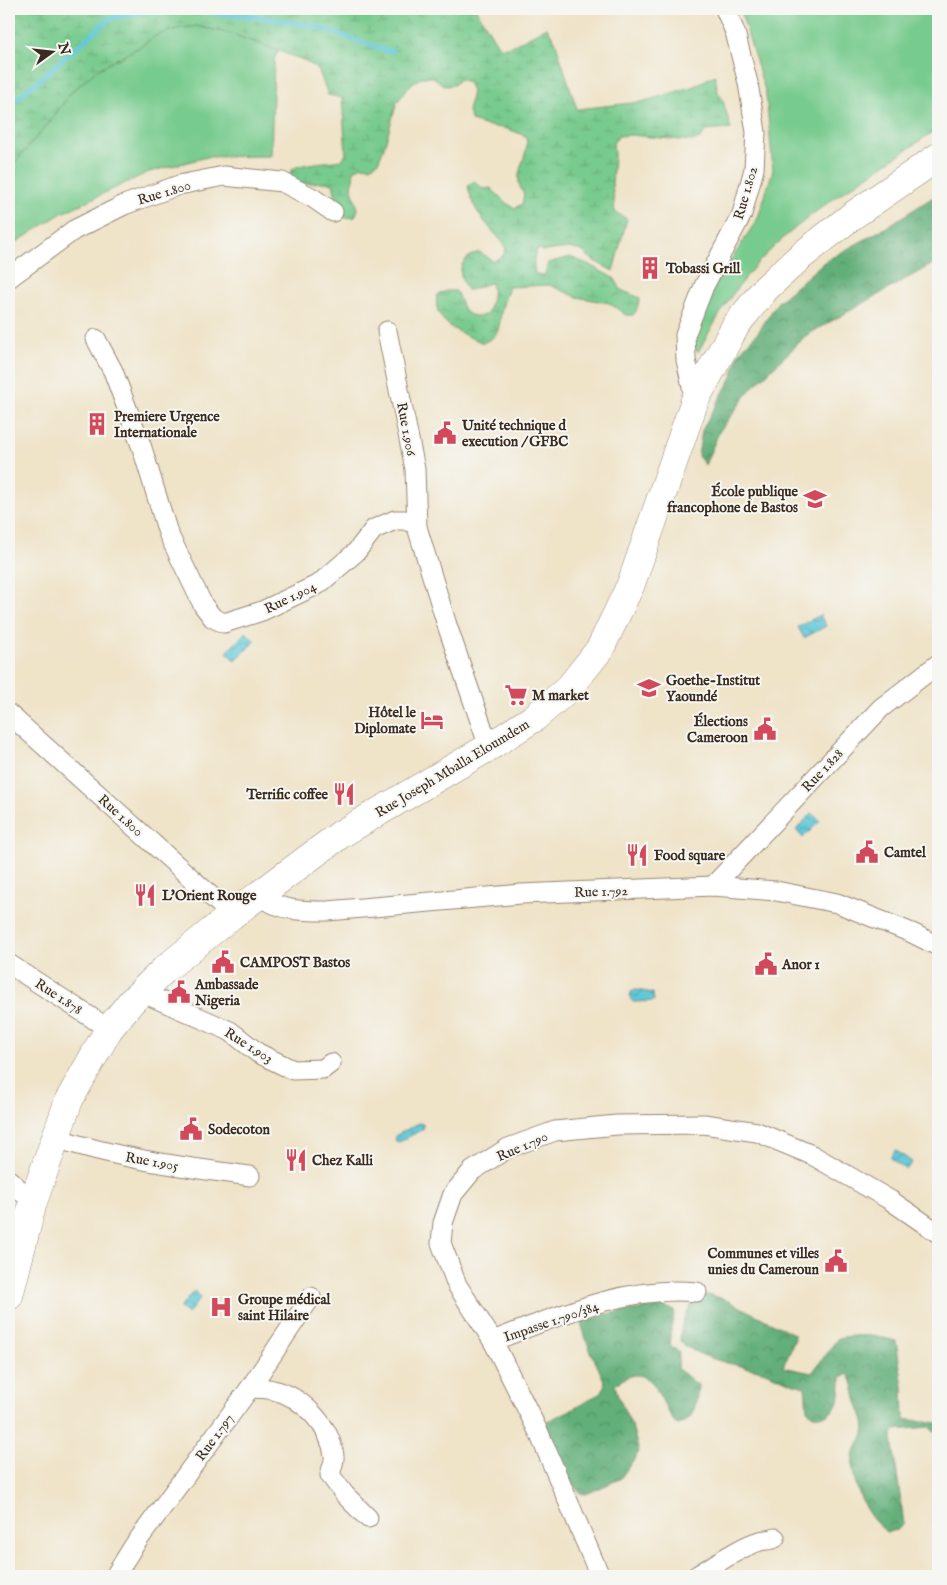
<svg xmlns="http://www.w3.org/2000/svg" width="947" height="1585" font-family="'IM FELL English',serif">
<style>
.green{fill:#78cb8e;stroke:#5a7a56}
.forest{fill:url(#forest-crowns);stroke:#4e6c4c}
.wetland{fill:url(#wetland-marsh);stroke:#5a7a56}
.water{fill:url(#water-waves);stroke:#4c797b}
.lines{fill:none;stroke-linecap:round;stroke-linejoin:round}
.stream{stroke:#5ec8d8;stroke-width:5}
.street-casing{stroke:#958673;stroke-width:21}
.secondary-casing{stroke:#958673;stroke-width:29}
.street{stroke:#fff;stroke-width:19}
.secondary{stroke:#fff;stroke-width:28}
.labels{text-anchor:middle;stroke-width:4;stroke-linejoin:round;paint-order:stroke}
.street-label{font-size:14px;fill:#3b2a1e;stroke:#f6f6f2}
.poi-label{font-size:14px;font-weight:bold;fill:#3b2a1e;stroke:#f6f6f2;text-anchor:start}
</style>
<defs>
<pattern id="forest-crowns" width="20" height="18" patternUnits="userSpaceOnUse" patternTransform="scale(1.25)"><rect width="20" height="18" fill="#62af79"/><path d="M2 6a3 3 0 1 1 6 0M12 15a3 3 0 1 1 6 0" fill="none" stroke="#528f63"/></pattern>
<pattern id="wetland-marsh" width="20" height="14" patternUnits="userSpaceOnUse" patternTransform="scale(1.25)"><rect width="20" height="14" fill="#78cb8e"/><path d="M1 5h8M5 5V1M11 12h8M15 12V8" fill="none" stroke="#69ae7a"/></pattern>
<pattern id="water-waves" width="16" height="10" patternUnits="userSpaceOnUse" patternTransform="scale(1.25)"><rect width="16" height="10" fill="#5ec8d8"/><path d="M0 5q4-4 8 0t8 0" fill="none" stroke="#4fa3af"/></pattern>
</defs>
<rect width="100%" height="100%" fill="#f6f6f2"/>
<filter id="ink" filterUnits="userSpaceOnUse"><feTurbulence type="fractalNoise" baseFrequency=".02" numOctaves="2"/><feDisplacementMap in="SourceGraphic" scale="10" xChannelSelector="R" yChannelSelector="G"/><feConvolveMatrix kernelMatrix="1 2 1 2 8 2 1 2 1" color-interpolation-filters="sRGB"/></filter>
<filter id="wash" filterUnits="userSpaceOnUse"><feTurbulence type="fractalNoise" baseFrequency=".0096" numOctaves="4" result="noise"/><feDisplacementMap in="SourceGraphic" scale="20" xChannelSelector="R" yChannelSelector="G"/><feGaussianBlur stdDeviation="1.12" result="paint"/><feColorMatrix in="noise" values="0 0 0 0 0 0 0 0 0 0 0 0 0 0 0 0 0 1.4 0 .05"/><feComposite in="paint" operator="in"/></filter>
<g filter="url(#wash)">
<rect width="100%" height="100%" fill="#efe3c8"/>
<g class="green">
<path d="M740,9h198v119c-61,44 -131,81 -183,138 -23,25 -40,56 -57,86l-5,-6 13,-47 52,-81 15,-48 -7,-76z"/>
<path d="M197,26l35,8 47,16 -5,9 -3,97 -64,1 -58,15 -87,41 -53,34v-78l43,-50 19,-27 26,-22 42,-23 18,-12 23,-7z"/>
</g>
<g class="forest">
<path d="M938,194v67l-131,74 -56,54 -32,43 -14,33 -7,-9 4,-26 31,-55 6,-22 20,-22 18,-28 47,-41 61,-34z"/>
<path d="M708,1295l14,3 72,36 1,5 -12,28 29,6 26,-35c23,-4 36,-3 58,3l7,45 1,33 34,4v22l-1,-11 -8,-7 -34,3 -3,8 12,86 -7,6 -11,2c-6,-6 -14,-12 -18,-20 -8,-11 -18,-41 -15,-55 1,-9 9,-16 11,-24 3,-12 -5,-23 -8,-34 -2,-9 -3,-17 -7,-25l-8,3c0,13 0,32 -15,38 -3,1 -9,0 -13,0l-6,-5 -2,-23c-14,-3 -26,-10 -40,-15 -29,-8 -61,-11 -85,-30 0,-18 6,-31 17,-45z"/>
<path d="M660,1306l14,4c0,12 -5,22 -4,35l9,7 -1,17 20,16c-1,16 -4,38 -21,40 -19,-22 -24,-71 -62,-40l3,11 14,30 7,26 -19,27 -34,15 -6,-1 -8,-9 -15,-28 -10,-24 -2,-10 30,-14 27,-16 3,-9 -17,-38 -7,-22 26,-9z"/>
</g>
<path class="wetland" d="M9,9h467l21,35 5,4 12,-3 33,-18 8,14 22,68 65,-7 52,-16 21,-11 3,17 5,9 8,28 -26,2 -5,8 -9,2 -60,-6 -12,1 -6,7 1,13 -2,27 3,29 12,7 -14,52 -19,-10 -12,-10 -13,-3 -25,3 -6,-2c-6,8 -4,16 -3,25l6,2 4,-2 3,-11 22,-6 20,8 25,14 6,11 19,8 -4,13 -3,4h-7l-17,-12 -32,-6 -28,-12 -40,2c-3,9 -7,18 -8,27 -3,17 -1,21 -18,29 -22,-10 -51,-19 -46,-48l9,-4h10c6,11 5,23 19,25 5,1 7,0 12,-2 4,-10 7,-21 4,-31 -9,1 -15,7 -24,7 -11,-18 -8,-31 12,-38l7,4 7,5 10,-5 3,-8c-6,-11 -13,-15 -20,-25 -9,-9 -16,-25 -18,-37l7,-5 8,8 8,-1 15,15 9,5 7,-4 2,-10c-15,-20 7,-36 2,-58l-18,-7 -24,-4 -12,-4 -4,-9 4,-21 -4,-9 -9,-3 -5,6 -9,1 -12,-9h-11l-10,6 -15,19 -13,45 -6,15 -8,5 -8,-1 -8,4 -2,19 6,20 -3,8 -10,1 -5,-5 -7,-29c-14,-5 -27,3 -42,-1 0,-4 -2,-9 0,-12 4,-8 41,-9 51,-11l4,-6 -4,-56 -14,-3 -9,-24 -13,-10 -74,-27 -35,-8 -17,2 -23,7 -18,12 -42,23 -26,22 -19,27 -43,50z"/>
<g class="water">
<path d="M820,615l6,11 -22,12 -6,-11z"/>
<path d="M246,632l9,9 -20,20 -8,-9z"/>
<path d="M812,813l8,8 -17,17 -7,-8z"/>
<path d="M636,990l17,3 1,8 -20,1c-5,-2 -4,-5 -3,-10z"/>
<path d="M419,1123l4,1v5l-24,13 -3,-1 -1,-5z"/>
<path d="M895,1150l17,12 -6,8 -16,-12z"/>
<path d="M194,1291l7,6 -13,17 -8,-6z"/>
</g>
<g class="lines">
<g class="stream">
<path d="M168,9h6"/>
<path d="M181,9l66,8 5,-1 66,11 69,24h5"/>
<path d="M9,106l100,-87 51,-10"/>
</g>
</g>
</g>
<g filter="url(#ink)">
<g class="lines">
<defs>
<g id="street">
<path d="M9,278l65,-48 50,-25 55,-20 45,-9 58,6 31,16 20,14"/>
<path d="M387,331l28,138 2,58"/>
<path d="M96,339l17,32 29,77 26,85 35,72 10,13 11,5 38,-12 57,-27 37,-32 18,-23 21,-9h10l8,3 4,4 30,98 42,122"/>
<path d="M695,400l-9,-40 -1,-25 19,-49 38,-72 12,-45 2,-37 -8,-49 -13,-51 -10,-23"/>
<path d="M9,714l223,201"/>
<path d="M713,886l168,-178 57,-44"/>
<path d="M258,896c25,15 41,15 70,15l193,-17 192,-8 63,5 61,12 75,30 26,13"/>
<path d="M9,964l100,65"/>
<path d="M141,992l89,39 28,22 35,17 30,-1 8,-6"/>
<path d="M56,1138c63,21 129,29 194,38"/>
<path d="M9,1180l24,22"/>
<path d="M493,1341c65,-25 133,-56 204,-49"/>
<path d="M250,1388c8,0 16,0 23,2 29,6 58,37 61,66 1,5 -3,13 -4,19l15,20 23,23"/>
<path d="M115,1576l18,-29 117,-159 61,-91"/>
<path d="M600,1576l-61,-143 -46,-92 -36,-56 -16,-42 2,-20 10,-29 19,-23 36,-23 47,-17 62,-6 87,-1 53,8 55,23 78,45 48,33"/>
<path d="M696,1576c17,-10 45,-30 64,-35 5,-2 10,0 15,-3"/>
</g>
<path id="secondary" d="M9,1296l24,-94 36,-102 40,-71 22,-27 34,-33 67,-54 109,-81 148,-87 45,-29 35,-30 31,-39 31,-65 64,-184 41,-75 30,-37 35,-32 51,-40 86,-59"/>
</defs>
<use href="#street" class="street-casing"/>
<use href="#secondary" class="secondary-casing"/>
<use href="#street" class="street"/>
<use href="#secondary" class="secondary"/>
</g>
</g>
<defs>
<symbol id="building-bare" viewBox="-9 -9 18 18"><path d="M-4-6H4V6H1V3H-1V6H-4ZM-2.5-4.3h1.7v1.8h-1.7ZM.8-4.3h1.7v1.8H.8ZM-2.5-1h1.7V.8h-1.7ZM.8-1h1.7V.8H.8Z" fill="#d1495b" stroke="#f6f6f2" stroke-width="2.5" paint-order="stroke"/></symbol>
<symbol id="civic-bare" viewBox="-9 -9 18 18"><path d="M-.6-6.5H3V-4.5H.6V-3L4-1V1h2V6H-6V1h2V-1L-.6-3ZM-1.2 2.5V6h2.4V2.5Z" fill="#d1495b" stroke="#f6f6f2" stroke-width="2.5" paint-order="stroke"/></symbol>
<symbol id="school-bare" viewBox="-9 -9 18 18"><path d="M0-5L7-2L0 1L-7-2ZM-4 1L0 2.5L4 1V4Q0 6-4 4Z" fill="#d1495b" stroke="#f6f6f2" stroke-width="2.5" paint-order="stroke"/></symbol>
<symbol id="supermarket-bare" viewBox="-9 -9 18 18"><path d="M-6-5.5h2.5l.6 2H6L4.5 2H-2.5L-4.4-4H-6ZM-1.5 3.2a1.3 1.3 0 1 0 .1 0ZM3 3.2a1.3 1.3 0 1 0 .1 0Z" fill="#d1495b" stroke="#f6f6f2" stroke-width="2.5" paint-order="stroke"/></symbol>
<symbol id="hotel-bare" viewBox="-9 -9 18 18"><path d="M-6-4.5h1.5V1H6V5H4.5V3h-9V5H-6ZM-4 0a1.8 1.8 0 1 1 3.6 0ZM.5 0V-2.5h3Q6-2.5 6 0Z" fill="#d1495b" stroke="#f6f6f2" stroke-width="2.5" paint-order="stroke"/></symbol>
<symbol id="restaurant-bare" viewBox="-9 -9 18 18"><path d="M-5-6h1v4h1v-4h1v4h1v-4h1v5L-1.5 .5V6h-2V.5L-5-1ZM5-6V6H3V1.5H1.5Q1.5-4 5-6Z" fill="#d1495b" stroke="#f6f6f2" stroke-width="2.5" paint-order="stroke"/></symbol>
<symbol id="hospital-bare" viewBox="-9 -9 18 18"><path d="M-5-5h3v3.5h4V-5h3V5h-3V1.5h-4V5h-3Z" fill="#d1495b" stroke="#f6f6f2" stroke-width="2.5" paint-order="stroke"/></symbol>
</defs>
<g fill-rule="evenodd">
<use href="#building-bare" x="634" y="252" width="32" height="32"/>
<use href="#building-bare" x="81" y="408" width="32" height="32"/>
<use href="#civic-bare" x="429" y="417" width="32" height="32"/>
<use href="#school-bare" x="799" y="483" width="32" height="32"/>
<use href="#school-bare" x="633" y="672" width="32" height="32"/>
<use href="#supermarket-bare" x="500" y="679" width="32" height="32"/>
<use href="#hotel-bare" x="416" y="704" width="32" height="32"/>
<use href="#civic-bare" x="749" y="713" width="32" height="32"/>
<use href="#restaurant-bare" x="328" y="778" width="32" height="32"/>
<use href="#civic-bare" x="851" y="836" width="32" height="32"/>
<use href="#restaurant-bare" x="621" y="839" width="32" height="32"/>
<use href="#restaurant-bare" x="129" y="879" width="32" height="32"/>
<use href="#civic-bare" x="207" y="946" width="32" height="32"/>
<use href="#civic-bare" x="750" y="948" width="32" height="32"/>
<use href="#civic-bare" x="163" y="976" width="32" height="32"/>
<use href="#civic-bare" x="175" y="1113" width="32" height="32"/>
<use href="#restaurant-bare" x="280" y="1144" width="32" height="32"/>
<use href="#civic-bare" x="820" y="1245" width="32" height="32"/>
<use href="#hospital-bare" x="205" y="1291" width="32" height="32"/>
</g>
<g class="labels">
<g class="street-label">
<text transform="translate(164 192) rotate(-17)" y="5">Rue 1.800</text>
<text transform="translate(745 193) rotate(-74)" y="5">Rue 1.802</text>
<text transform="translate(407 429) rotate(79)" y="5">Rue 1.906</text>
<text transform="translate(290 597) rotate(-26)" y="5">Rue 1.904</text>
<text transform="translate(452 768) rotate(-31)" y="5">Rue Joseph Mballa Eloumdem</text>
<text transform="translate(822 770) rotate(-47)" y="5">Rue 1.828</text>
<text transform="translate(121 815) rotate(42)" y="5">Rue 1.800</text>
<text transform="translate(601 891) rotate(-2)" y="5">Rue 1.792</text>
<text transform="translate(59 996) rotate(33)" y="5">Rue 1.878</text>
<text transform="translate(249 1045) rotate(32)" y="5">Rue 1.903</text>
<text transform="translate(522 1146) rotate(-24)" y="5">Rue 1.790</text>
<text transform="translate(152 1161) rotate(10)" y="5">Rue 1.905</text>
<text transform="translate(551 1321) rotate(-19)" y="5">Impasse 1.790/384</text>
<text transform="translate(214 1437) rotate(-54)" y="5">Rue 1.797</text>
</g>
<g class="poi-label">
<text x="666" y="273">Tobassi Grill</text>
<text x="114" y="421">Premiere Urgence<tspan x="114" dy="16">Internationale</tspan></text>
<text x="462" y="430">Unité technique d<tspan x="462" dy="16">execution / GFBC</tspan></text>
<text x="798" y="496" text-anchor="end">École publique<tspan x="798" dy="16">francophone de Bastos</tspan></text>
<text x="666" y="685">Goethe-Institut<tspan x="666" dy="16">Yaoundé</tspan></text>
<text x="532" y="700">M market</text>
<text x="416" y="717" text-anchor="end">Hôtel le<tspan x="416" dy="16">Diplomate</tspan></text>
<text x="748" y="726" text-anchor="end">Élections<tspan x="748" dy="16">Cameroon</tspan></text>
<text x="328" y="799" text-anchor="end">Terrific coffee</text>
<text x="884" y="857">Camtel</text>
<text x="654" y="860">Food square</text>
<text x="162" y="900">L'Orient Rouge</text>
<text x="240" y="967">CAMPOST Bastos</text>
<text x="782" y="969">Anor 1</text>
<text x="195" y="989">Ambassade<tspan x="195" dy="16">Nigeria</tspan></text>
<text x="208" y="1134">Sodecoton</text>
<text x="312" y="1165">Chez Kalli</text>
<text x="819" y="1258" text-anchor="end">Communes et villes<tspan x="819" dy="16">unies du Cameroun</tspan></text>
<text x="238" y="1304">Groupe médical<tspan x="238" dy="16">saint Hilaire</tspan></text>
</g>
</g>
<rect width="947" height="1585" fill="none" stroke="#f6f6f2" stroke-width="30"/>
<g transform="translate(52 52) rotate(75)" stroke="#f6f6f2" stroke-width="4" paint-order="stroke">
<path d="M0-4L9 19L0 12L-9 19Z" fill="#3b2a1e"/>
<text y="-8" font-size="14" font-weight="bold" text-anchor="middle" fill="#3b2a1e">N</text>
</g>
</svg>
